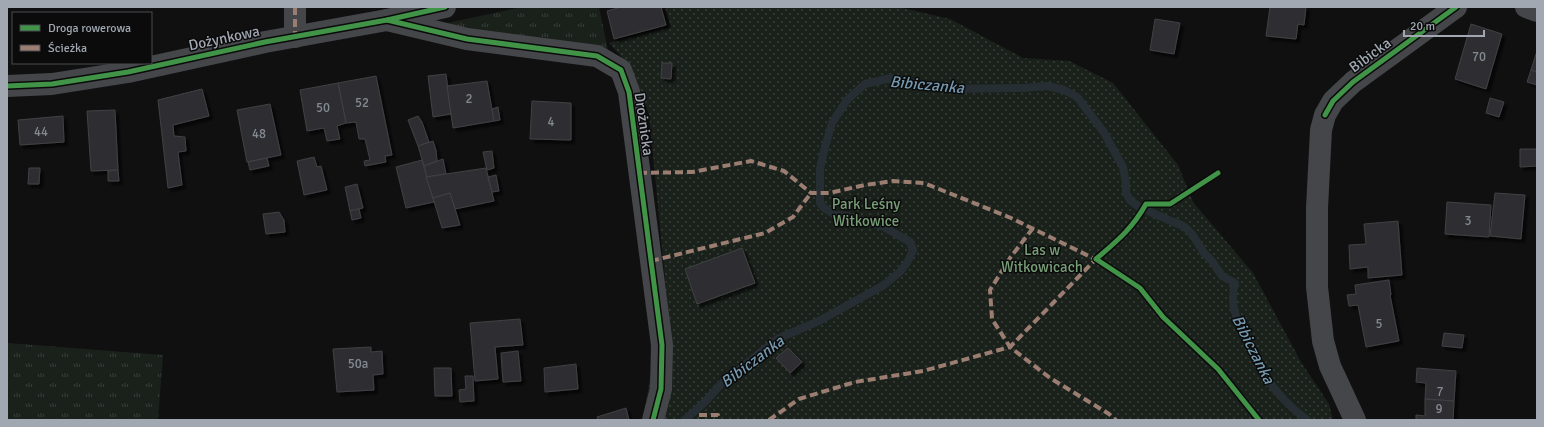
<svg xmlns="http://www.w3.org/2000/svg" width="1544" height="427" font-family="Signika,sans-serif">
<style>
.grass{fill:url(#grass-tufts)}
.park{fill:url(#park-dots)}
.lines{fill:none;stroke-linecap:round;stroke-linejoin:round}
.stream{stroke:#262e33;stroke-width:8}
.building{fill:#2f2f31;stroke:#404144;filter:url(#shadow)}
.minor{stroke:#454649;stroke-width:22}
.quiet{stroke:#9b7d72;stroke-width:4;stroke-dasharray:8 4;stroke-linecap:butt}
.cycleway-casing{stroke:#0b0b0c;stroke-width:8}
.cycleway{stroke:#419447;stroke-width:5}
.labels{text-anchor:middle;stroke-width:3;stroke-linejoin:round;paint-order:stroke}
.number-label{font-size:13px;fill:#848a92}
.street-label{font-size:15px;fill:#a1a8b2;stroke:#0b0b0c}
.park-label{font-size:15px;fill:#789e77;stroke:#0b0b0c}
.water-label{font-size:16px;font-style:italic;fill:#7699ae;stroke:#0b0b0c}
</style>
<defs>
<pattern id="grass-tufts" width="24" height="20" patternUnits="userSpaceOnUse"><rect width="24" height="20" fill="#1a211b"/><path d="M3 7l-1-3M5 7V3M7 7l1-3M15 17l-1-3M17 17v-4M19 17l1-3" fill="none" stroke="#383e3a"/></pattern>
<pattern id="park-dots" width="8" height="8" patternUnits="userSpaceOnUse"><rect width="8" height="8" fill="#1a211b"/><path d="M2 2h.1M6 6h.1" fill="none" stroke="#383e3a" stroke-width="1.8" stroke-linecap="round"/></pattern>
<filter id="shadow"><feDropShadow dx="3.5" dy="3.5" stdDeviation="1" flood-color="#0009"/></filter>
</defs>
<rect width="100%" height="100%" fill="#101011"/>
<g class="grass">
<path d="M522,7h77l9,44 -144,-20 -21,-7z"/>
<path d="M8,343l155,12 -5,65h-151z"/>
</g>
<path class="park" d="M665,7h233l52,12 73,39 46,3 44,22 65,82 15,37 60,71 48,89 28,42 4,16h-690l11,-66 18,-4 -23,-236 -22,-51 -18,-20 62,-16z"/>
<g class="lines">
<path class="stream" d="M685,420l21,-19 15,-17 56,-45 42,-18 65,-36 17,-14 7,-10 5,-11 -3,-8 -26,-15 -36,-11 -13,-1 -11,-7 -4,-5v-34l5,-22 7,-24 15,-23 18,-16 26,-6 32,8 22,3 79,-1 24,-2 16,4 13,7 26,34 20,36 3,17v9l4,7 9,7 46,20 7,7 12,19 8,8 10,15 13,7c-7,25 4,40 15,61 3,7 5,14 8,20 12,22 29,41 49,56"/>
</g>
<g class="building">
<path d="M621,7h40l5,18 -52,14 -7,-28z"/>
<path d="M1270,7h36l-2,18 -6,-1 -2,15 -30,-3z"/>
<path d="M1155,19l25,4 -6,31 -24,-4z"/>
<path d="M1471,24l31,10 -16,55 -31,-10z"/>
<path d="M1537,51v21l-6,-2z"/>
<path d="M662,63h10l-1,16 -10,-1z"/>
<path d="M1531,70l6,2v13l-10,-3z"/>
<path d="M446,74l5,40 -18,3 -5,-41z"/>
<path d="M376,76l16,79 -7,1 1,6 -21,4 -1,-5 6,-1 -5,-21h-6l-3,-17 -10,1 -8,-40z"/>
<path d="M487,81l7,40 -41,7 -6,-42z"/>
<path d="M338,83l8,40 -9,3 3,13 -13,2 -3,-13 -17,3 -7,-41z"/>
<path d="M202,89l7,27 -36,9 1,11 11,1 1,14 -8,1 4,33 -14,3 -10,-88z"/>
<path d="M1490,98l14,4 -5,15 -13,-4z"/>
<path d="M532,101l39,2v37l-41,-1z"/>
<path d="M270,104l11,51 -34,7 -10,-52z"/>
<path d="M498,107l2,13 -6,1 -2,-12z"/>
<path d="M115,110l3,60 -27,1 -4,-60z"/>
<path d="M63,116l1,26 -44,3 -2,-25z"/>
<path d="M418,116l4,6 7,20 -11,4 -10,-26z"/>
<path d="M433,141l3,9 1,11 -13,5 -6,-20z"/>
<path d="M1520,149h17v17l-17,1z"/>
<path d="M492,151l2,17 -7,2 -4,-18z"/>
<path d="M314,157l3,10 4,-1 6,24 -23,5 -7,-34z"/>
<path d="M267,158l2,8 -19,4 -2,-8z"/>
<path d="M443,159l3,15 -20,3 -2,-11z"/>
<path d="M422,160l12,42 -28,6 -10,-41z"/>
<path d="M29,168h11l-1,16h-11z"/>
<path d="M486,168l8,33 -39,8 -5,-16 -17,5 -7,-21z"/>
<path d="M118,170l1,11h-11v-10z"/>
<path d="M496,175l3,16 -7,1 -4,-15z"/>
<path d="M357,184l6,24 -13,3 -5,-24z"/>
<path d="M450,193l10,32 -18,3 -9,-30z"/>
<path d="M1495,193l30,2 -4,44 -31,-3z"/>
<path d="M1447,202l44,3 -2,32 -44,-3z"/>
<path d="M359,209l2,9 -9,2 -2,-9z"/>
<path d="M279,212l5,8 1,12 -19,2 -3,-20z"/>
<path d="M1398,221l4,54 -34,3v-11l-18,2 -1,-24 17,-1 -2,-20z"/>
<path d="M742,248l13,35 -58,21 -12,-35z"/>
<path d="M1389,280l2,15h-1l9,46 -33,6 -8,-42 -9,1 -2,-11 9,-1 -1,-9z"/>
<path d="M520,319l3,26 -28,2 3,32 -23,2 -5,-58z"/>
<path d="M1444,333l20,2 -2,13 -20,-2z"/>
<path d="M371,347v5l11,-1 1,23 -10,1 1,15 -37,2 -4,-43z"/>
<path d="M788,348l14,14 -12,11 -14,-15z"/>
<path d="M518,351l3,30 -18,1 -2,-29z"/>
<path d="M576,364l2,25 -33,3 -1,-24z"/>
<path d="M434,368h17l1,28h-17z"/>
<path d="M1417,368l39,3 -2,30 -29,-2 1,-16 -10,-1z"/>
<path d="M465,376h8l1,25 -14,1 -1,-12 7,-1z"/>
<path d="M1425,399l29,2 -1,19h-37v-5l9,1z"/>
<path d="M626,408l3,12h-31l-1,-3z"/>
</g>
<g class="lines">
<g class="minor">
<path d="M295,7v30"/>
<path d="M1526,7l11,4"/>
<path d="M387,20l80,19 130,17 24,14 8,22 33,253 -1,44 -8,31"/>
<path d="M7,86l45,-2 76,-12 137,-30 122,-22 58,-13"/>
<path d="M1355,420l-25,-54 -7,-25 -6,-54v-79l4,-78 4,-15 8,-14 20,-19 103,-75"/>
</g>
<g class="quiet">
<path d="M295,7v30"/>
<path d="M639,173l53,-1 59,-11 33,10 27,22h18l36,-8 28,-4 31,2 87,35 88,43"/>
<path d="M1033,228l-23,30 -20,32 2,29 18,28 40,31 59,36 7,6"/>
<path d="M651,261l114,-28 28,-16 18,-24"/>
<path d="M699,415h19l1,5"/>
<path d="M769,420l30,-21 56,-17 68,-11 87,-24 88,-90"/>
</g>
<defs>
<g id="cycleway">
<path d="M387,20l80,19 130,17 24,14 8,22 33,253 -1,44 -8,31"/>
<path d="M7,86l45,-2 76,-12 137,-30 122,-22 58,-13"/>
<path d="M1325,115l8,-14 20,-19 103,-75"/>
<path d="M1218,173l-48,31h-24c-14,25 -29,37 -50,55l44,29 23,29 55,52 41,51"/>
</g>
</defs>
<use href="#cycleway" class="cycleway-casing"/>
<use href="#cycleway" class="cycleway"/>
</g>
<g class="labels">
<g class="number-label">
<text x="1479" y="61">70</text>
<text x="469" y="103">2</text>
<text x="362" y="107">52</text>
<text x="323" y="112">50</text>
<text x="551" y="126">4</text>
<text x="41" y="136">44</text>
<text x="259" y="138">48</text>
<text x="1468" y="225">3</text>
<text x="1379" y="328">5</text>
<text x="358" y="368">50a</text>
<text x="1440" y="396">7</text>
<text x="1439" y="413">9</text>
</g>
<g class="street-label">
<text transform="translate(224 38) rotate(-12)" y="5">Dożynkowa</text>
<text transform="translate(1370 55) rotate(-36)" y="5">Bibicka</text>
<text transform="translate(644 124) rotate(82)" y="5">Drożnicka</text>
</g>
<g class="park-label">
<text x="866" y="209">Park Leśny<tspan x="866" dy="17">Witkowice</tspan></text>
<text x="1042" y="255">Las w<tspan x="1042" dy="17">Witkowicach</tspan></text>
</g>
<g class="water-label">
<text transform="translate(927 84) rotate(5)" y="6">Bibiczanka</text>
<text transform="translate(1254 349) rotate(63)" y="6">Bibiczanka</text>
<text transform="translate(752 361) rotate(-37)" y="6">Bibiczanka</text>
</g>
</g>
<rect width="1544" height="427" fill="none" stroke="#a1a8b2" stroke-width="16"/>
<rect x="12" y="12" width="140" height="52" fill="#0b0b0c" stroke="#474a4e"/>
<rect x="20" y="25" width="20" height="6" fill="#419447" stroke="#474a4e"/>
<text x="48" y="32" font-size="12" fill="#a1a8b2">Droga rowerowa</text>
<rect x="20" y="45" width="20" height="6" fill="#9b7d72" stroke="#474a4e"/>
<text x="48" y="52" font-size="12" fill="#a1a8b2">Ścieżka</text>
<path d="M1404 30v6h80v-6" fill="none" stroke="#a1a8b2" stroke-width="2"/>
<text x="1410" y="30" font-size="12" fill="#a1a8b2" stroke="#0b0b0c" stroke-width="3" paint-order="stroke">20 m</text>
</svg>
